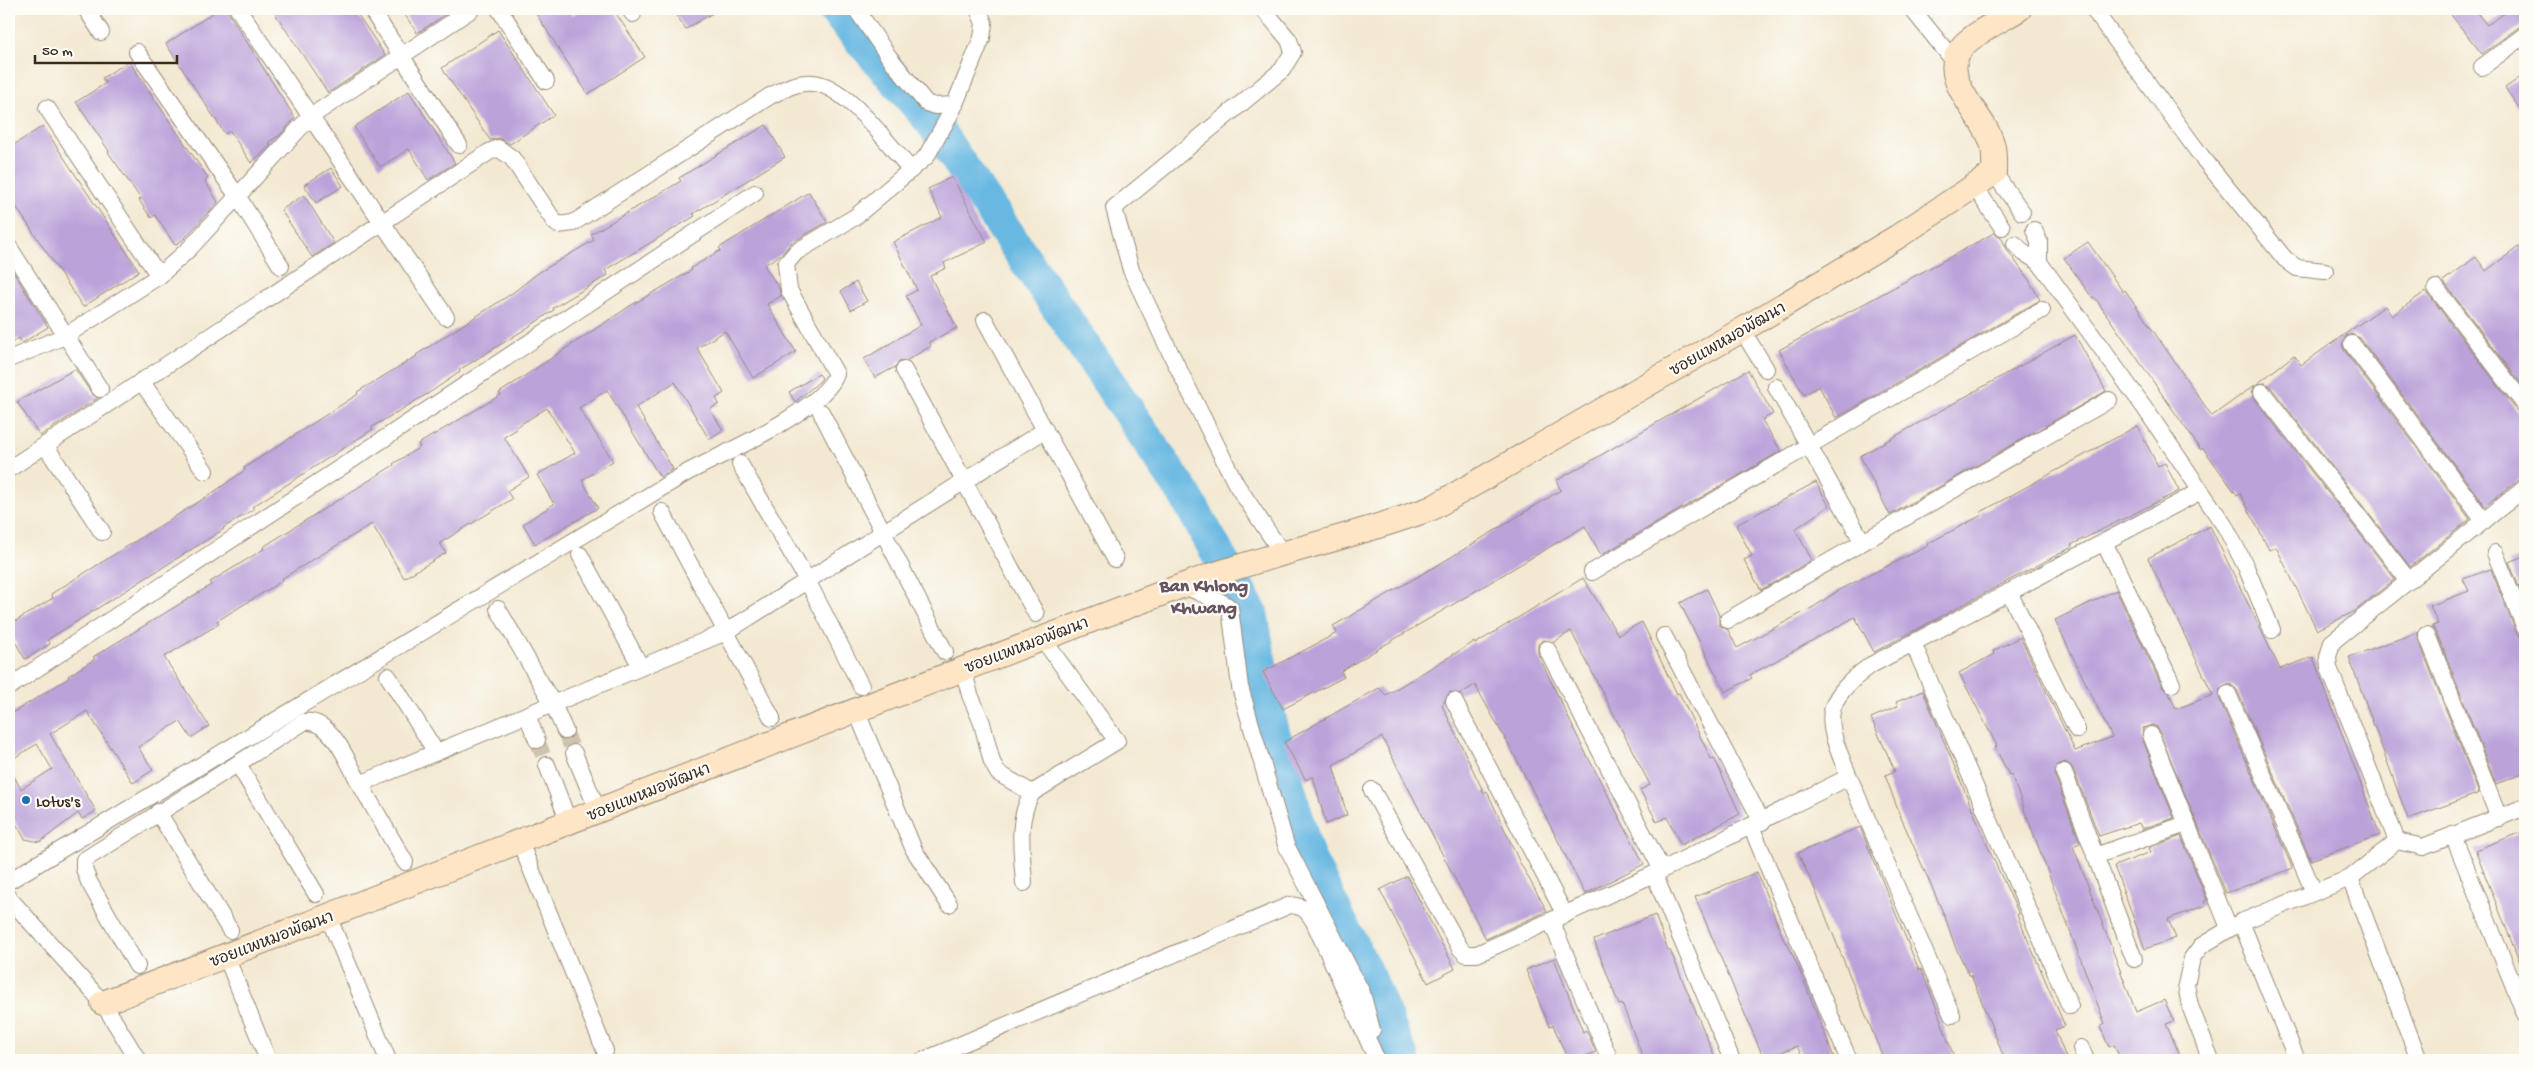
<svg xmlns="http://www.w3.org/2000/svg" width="2534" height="1069" font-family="'Gochi Hand','Playpen Sans Thai',sans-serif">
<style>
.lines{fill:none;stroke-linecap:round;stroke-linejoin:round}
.river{stroke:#67b8e2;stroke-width:34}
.building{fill:#bba3da}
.street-tunnel{stroke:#cec3ae;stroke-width:16;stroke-dasharray:16 8;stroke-linecap:butt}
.street-casing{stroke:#978a78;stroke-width:18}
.secondary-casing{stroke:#978a78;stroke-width:26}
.street{stroke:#fff;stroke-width:16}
.secondary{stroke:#fde5c5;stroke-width:24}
.poi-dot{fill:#1f6fb2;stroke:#fdfcf7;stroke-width:2}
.labels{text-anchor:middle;stroke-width:4.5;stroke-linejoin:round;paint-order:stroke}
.street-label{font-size:16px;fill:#3b2a1e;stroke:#fdfcf7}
.poi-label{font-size:16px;fill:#3b2a1e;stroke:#fdfcf7;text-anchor:start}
.quarter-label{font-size:19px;font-weight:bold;fill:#685460;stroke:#fdfcf7}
</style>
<rect width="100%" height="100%" fill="#fdfcf7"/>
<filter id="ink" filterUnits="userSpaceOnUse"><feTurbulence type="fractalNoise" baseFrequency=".02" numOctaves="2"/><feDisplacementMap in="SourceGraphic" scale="10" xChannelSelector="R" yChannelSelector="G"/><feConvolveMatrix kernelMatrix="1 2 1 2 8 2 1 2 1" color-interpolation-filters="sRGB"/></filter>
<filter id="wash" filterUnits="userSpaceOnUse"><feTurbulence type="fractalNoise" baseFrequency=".0096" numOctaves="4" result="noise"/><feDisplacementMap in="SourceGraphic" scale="20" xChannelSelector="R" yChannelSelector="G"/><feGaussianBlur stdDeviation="1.12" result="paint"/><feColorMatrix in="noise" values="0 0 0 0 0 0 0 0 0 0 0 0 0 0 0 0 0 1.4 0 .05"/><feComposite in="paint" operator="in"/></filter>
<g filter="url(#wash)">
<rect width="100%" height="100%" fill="#f3e9d2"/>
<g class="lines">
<path class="river" d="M834,9l97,112 254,374 66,118 19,108 37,134 64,128 32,77"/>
</g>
<g id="blocks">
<g class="building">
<path d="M219,9h7l69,109 -15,17 -11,7 2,3 -20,18 -21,-32 -5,3 -59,-90z"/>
<path d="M272,9h82l31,46 -57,38z"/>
<path d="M401,9h53l-37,24z"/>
<path d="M533,9h35l4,6 10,-6h31l32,48 -57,37z"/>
<path d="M672,9h47l-33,20z"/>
<path d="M2460,9h14l13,16 24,-16h14v16l-6,2 -37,27 -31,-39z"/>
<path d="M498,30l56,85 -44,29 -11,-6 -9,2 -48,-72z"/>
<path d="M129,61l79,117 -3,3 13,21 -34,37 -9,6 -20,-30 -4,3 -12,-18 2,-1 -33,-47 1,-1 -33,-49 30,-19 -4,-5z"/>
<path d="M2525,74v42l-20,-28z"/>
<path d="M409,91l46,72 -27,17 -19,-31 -29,18 -26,-40z"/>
<path d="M766,125l19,32 -92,57 2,2 -90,54 3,5 -55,33 1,2 -30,20 -65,40 1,2 -31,21 -57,34 1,2 -26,17 -95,61 2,2 -31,19 1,1 -177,111 3,4 -25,15 -16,-28v-6l44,-27 -2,-4 160,-100 34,-24 -1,-2 114,-74 -1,-2 60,-36 -1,-1 95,-61 27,-21 56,-33 -3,-6 90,-53 -2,-3z"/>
<path d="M43,126l96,145 -56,36 -74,-111v-48z"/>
<path d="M331,168l12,18 -27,17 -12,-18z"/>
<path d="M952,177l35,65 -43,21 2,5 -16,8 27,52 -28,14 2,4 -25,15h-7l-4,6 -20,11 -11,-19 57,-34 -15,-29 11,-6 -24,-48 49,-25 -14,-28z"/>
<path d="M809,192l18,30 -36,21 -9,11 -18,11 15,23 2,8 -14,8 29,48 -43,26 -28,-47 -28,17 27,45 -8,5 3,6 -9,5 13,21 -14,9 -34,-57 -39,25 37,62 -13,8 -53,-87 -28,18 34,53 -31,19 16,28 -63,36 -12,-20 31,-20 -17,-29 38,-22 -28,-45 -31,19 1,2 -13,8 25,40 -22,14 5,8 -72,44 6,10 -42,25 -32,-54 -91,55 1,2 -65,40 2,3 -55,33 45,69 -18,12 -11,-17 -42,26 15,23 -20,13 -46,-72 -37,23 46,77 -14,8 -4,-6 -38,29 -15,-3 -16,-27v-45l12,22 31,-20 -15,-25 -28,17v-46l60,-37 -1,-2 27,-17 -2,-2 118,-72 -1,-3 54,-33 -1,-2 131,-82 -1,-1 27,-17 -2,-3 83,-49 -2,-2 131,-87 62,-36 -1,-2 30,-18 -2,-2z"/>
<path d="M304,195l30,48 -22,14 -31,-47z"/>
<path d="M1994,233l7,4 7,14 21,29 11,20 -204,118 -17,-32 -15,9 -25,-45z"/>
<path d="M2088,242l35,50 2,-2 87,126 43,-31 -3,8 2,5 141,181 -40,32 -38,19 -41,-83 -7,3 -29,-57 -3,2 -34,-47 -2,2 -106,-152 -2,1 -29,-41z"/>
<path d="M2525,242v147l-82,-108 33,-24 10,14z"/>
<path d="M9,265l39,62 -26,16 -3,-5 -10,6z"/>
<path d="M856,282l11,19 -16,9 -10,-19z"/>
<path d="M2426,291l91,120 8,4v63l-6,2 -34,26 -125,-168 -9,-4 -5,2 -4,9 2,5 126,169 -60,48 -140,-181 -5,-3 -8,1 37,-29 7,10 84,-59 7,10z"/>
<path d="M2075,335l31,56 -216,124 -30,-59z"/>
<path d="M75,369l17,25 6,4 -58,38 -23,-34z"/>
<path d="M1748,370l25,44 -11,6 19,31 -180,104 -16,-29 -244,145 3,6 -61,32 -20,-37 74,-39 -4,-7 115,-67 113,-69 -5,-9z"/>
<path d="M819,374l3,4 -2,3 -25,21 -6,-10z"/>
<path d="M2137,426l21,40 7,-3 14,28 -108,54 1,2 -198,105 -19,-35 -105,58 2,3 -27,14 -45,-89 27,-14 12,26v10l9,5 9,18 78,-42 24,-16 89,-44 -1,-2 55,-29 -1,-3z"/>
<path d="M1816,482l13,24 -34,23 17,31 -51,30 -17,-30 8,-4 -16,-31z"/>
<path d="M2210,526l70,143 33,-12 67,178 -69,25 -74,-170 -7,-6 -10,4 -1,10 73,169 -1,2 -65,24 -69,-166 -5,-2 -9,3 -1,10 32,80 -32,11 -3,-6 -40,13 -26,-68 -7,-6 -9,3 -2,11 25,67 -7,3 63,166 28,-12 10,21 -8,3 16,36h-61l-7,-15 -5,2 -9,-20 5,-3 -94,-250 -2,1 -14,-28 2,-1 -38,-73 35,-19 -1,-3 27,-14 55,114 37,-14 -57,-117 61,-30 47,98 6,5 7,16 37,-14 -65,-137z"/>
<path d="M2525,556v46l-16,-40z"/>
<path d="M2491,569l25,63 3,4 6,2v135l-29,11 -60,-153 -4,-5 6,-2 -8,-18 39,-15 -6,-12z"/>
<path d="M1583,578l35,57 24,-13 35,72 2,-1 32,66 3,-1 26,56 -59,31 -14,-28 -10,5 -17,-32 10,-5 -79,-154 -17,11 -11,-2 -5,4v10l42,88 64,122 -59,30 -69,-136 -41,-73 -15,9 -10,-2 -8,13 42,88 3,-2 32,70 28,50 -61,28 -104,-202 -49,28 14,50 -21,9 -13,-48 -7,4 -22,-38 95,-54 7,7 88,-53 1,2z"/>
<path d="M2418,632v7l60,152 -1,3 -69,25 -59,-162z"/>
<path d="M1923,691l68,163 28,60 -2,1 48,111 -10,4 12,30h-62l-34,-85h-2l-14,-29 -10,-29 -46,-104 -14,-38 10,-4 -24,-53 27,-12 -2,-4z"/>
<path d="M1860,827l59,143 2,-1 14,35 20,56h-71l-73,-180 -13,-27z"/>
<path d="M2525,831v142h-1l-49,-123z"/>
<path d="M2181,836l26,64 -3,1 2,4 -38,14 8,19 -31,11 -31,-83 37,-14 -2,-4z"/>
<path d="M1757,872l28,71 2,-1 15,34 33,84h-31l-7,-14 -33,13 -69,-162z"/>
<path d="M1407,876l48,93 -27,14 -48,-93z"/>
<path d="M1655,915l13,35h2l46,110h-72l-22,-56 -3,1 -25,-65z"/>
<path d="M1554,958l29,74 3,-2 10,22 -21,8h-7l-15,-35 -4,1 -23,-56z"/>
</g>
</g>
</g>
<g filter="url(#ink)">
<use href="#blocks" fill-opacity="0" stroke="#978a78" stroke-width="1"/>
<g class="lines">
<g class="street-tunnel">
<path d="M565,731l9,22"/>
<path d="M537,740l10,25"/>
</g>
<defs>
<g id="street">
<path d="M86,9l15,23"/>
<path d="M238,9l208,308"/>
<path d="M371,9l88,136"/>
<path d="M499,9l47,72"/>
<path d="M629,9l4,5"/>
<path d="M856,9l33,48 37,46 9,3 20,-1"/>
<path d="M1912,9l42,52"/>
<path d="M2093,9l109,148 83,102 12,9 28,3"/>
<path d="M1264,10l25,30 4,12 -11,18 -168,138 17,62 38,80 67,134 46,69"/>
<path d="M137,52l101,145 43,69"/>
<path d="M2482,67l43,-32"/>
<path d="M47,108l112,168"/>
<path d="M1994,173l28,39"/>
<path d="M1975,187l27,40"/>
<path d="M2034,230l5,11v21"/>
<path d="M2015,244l9,9 15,9 105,145 82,121 20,39 26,63"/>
<path d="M9,247l91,142"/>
<path d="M2436,288l89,117"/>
<path d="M985,320l130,239"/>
<path d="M1742,330l24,39"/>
<path d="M2352,344l132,177"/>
<path d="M9,359l56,-23 94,-60 31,-28 120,-131 162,-108"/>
<path d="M904,370l132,244"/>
<path d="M141,381l64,90"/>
<path d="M1776,387l86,154"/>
<path d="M2262,392l147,189"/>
<path d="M821,412l124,240"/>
<path d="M45,445l57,87"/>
<path d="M740,464l67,116 54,106"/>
<path d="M9,469l480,-317 9,-4 14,10 42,63 4,4 15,-2 197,-127c13,-6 27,-15 43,-13 33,2 76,62 98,87"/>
<path d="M662,512l110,206"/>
<path d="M2104,542l68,142"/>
<path d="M2495,553l30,75"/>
<path d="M580,555l61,112"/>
<path d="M1592,572l450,-262"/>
<path d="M1183,585c10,6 43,17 47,23l10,79 46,158 76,148 10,37"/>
<path d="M2009,592l68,138"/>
<path d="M498,609l55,95 12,27"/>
<path d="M1728,620l381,-220"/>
<path d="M2427,635l72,183"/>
<path d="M1664,636l98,186"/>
<path d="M1913,643l157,363"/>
<path d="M1547,649l115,221"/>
<path d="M963,668l7,27 12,28 10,39 6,11 34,20"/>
<path d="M388,676l48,76"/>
<path d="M9,687l746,-494"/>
<path d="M2228,694l86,198"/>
<path d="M1454,701l111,214"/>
<path d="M856,710l58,140 35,54"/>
<path d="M527,715l10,25"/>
<path d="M2151,735l78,193"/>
<path d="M574,753l24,58"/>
<path d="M238,764l78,130"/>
<path d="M547,765l22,58"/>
<path d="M2064,772l70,187"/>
<path d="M1849,777l103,238"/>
<path d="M360,784l45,78"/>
<path d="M1372,790l88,158 6,6h11l177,-80 195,-97c-23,-56 -31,-73 22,-112l330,-174"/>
<path d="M158,812l72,118"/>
<path d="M1751,826l97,232"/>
<path d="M2453,835l72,179"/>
<path d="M2397,841l-68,-173 -1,-11 4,-15 193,-154"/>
<path d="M520,842l85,209"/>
<path d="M2095,856l91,-32"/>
<path d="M1654,874l78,186"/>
<path d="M2350,878l69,182"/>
<path d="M9,881l679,-409c35,-18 137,-63 148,-98l-47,-84 -3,-26 10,-12 59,-35 71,-60 26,-46 30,-73 2,-15 -6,-14"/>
<path d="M1024,883c-2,-31 -8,-63 8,-90l85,-52 -75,-103"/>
<path d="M9,898l94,105 35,57"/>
<path d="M328,916l60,144"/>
<path d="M1551,921l59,139"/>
<path d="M2241,922l56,138"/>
<path d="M226,956l42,104"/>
<path d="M137,966l-48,-84 -5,-13v-9l220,-138c28,-4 44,41 56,62l366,-152 319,-202"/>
<path d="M2081,1048l5,12"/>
<path d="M924,1060l366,-155c13,1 17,5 24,17l63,138"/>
<path d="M2211,1060l-21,-54 -4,-21 6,-27 9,-12 40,-24 109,-44 47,-37 26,6 102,-40"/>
</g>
<path id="secondary" d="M103,1003c362,-139 721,-283 1084,-419 80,-30 165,-46 245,-76l310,-178 155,-93 97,-64c0,-10 1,-21 -2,-30 -8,-29 -56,-65 -30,-96 9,-12 43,-29 57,-38"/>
</defs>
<use href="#street" class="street-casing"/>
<use href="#secondary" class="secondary-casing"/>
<use href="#street" class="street"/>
<use href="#secondary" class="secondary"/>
</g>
</g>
<circle class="poi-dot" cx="26" cy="800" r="5"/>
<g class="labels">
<g class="street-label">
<text transform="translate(1727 338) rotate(-30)" y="6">ซอยแพหมอพัฒนา</text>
<text transform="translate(1026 644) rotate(-21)" y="6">ซอยแพหมอพัฒนา</text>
<text transform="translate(648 791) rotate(-22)" y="6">ซอยแพหมอพัฒนา</text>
<text transform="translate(271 938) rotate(-21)" y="6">ซอยแพหมอพัฒนา</text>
</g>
<g class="poi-label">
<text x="36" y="806">Lotus's</text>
</g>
<g class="quarter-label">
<text x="1204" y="591">Ban Khlong<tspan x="1204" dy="22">Khwang</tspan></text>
</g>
</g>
<rect width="2534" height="1069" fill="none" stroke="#fdfcf7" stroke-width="30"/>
<path d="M35 55v8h142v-8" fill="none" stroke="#3b2a1e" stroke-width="2.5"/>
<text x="42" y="55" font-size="15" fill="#3b2a1e" stroke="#fdfcf7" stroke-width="4" paint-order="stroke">50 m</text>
</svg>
